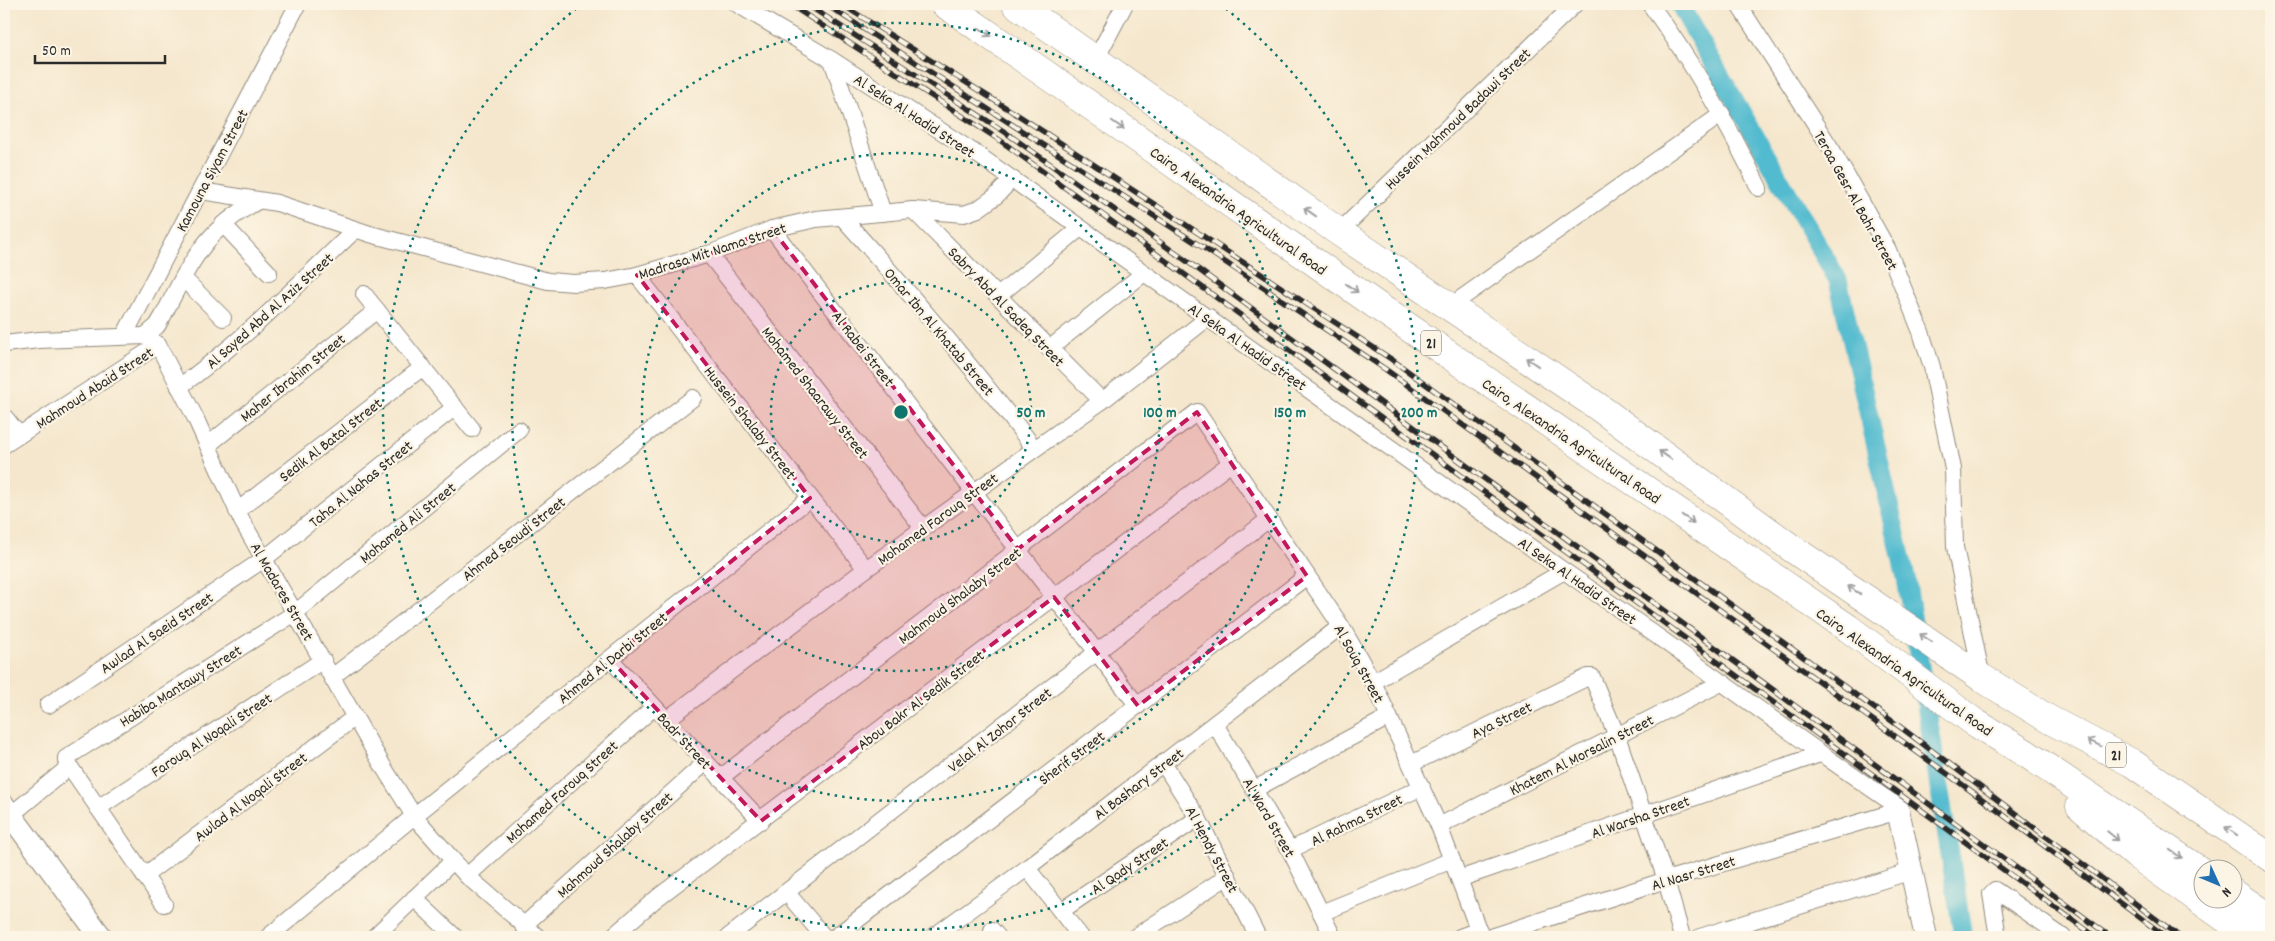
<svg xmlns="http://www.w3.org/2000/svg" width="2275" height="941" font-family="Dekko,sans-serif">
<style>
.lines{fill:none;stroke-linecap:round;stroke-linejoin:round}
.canal{stroke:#52bbcf;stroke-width:19}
.street-casing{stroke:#90897c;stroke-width:18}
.secondary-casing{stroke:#90897c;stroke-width:24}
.highway-casing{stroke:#90897c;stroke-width:29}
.street{stroke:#fff;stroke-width:16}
.secondary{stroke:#fff;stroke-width:22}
.highway{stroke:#fff;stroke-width:28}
.rail-casing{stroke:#2b2b2b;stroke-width:5.5}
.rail{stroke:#fcf5e5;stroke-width:4;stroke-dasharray:11;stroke-linecap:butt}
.oneway{stroke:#a0a0a0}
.marked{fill:#c2185b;fill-opacity:0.2;stroke:#c2185b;stroke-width:4;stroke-dasharray:10 6;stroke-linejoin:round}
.ring{fill:none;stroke:#0f766e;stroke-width:2.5;stroke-dasharray:2.5 5}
.labels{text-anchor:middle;stroke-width:4.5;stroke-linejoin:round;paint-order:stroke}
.shield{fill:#fcf5e5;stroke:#6a6863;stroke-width:1}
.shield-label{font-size:15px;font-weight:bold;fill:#2b2b2b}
.street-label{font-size:16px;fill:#2b2b2b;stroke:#fcf5e5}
.centre{fill:#0f766e;stroke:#fcf5e5;stroke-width:2.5}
.ring-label{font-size:15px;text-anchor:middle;font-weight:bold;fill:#0f766e;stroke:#fcf5e5;stroke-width:4.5;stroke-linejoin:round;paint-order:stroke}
</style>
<rect width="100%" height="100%" fill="#fcf5e5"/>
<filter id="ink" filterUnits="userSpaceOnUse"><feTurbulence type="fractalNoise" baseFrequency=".02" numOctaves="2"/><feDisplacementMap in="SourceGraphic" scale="10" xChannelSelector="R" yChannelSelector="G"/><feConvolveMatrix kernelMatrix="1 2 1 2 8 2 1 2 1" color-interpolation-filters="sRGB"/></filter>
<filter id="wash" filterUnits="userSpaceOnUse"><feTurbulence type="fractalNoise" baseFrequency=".0096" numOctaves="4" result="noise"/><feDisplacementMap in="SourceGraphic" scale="20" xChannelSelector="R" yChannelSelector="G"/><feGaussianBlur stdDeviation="1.12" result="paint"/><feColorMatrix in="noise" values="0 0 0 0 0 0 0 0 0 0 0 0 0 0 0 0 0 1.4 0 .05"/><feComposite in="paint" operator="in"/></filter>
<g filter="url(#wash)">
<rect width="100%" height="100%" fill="#f5e7cd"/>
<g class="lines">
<path class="canal" d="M1679,4l159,276 68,298 57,359"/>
</g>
</g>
<g filter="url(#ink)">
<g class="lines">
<defs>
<g id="street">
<path d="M737,4l95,56 149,97 583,414c112,76 220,159 333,235"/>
<path d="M1650,4c42,58 78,119 109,184"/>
<path d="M1738,4l94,146 56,100 33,82 11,35 21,102 2,78 27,131"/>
<path d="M1096,59l29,-55"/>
<path d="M832,60l51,153"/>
<path d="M201,191l76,12 93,31 178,47 26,2 31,-2 32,-6 72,-21 63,-25 44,-10 97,-9 51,4 14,-5 18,-13 16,-17"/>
<path d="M913,210l189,191"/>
<path d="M842,217c67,75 132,151 192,231"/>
<path d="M223,224l46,49"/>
<path d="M772,229l366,477"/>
<path d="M1339,232l236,-228"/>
<path d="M709,254l214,274"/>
<path d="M637,275l229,294"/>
<path d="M183,278l40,40"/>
<path d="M364,294l108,135"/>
<path d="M998,296l81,-67"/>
<path d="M1449,307l273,-193"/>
<path d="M124,336l174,-332"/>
<path d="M145,336l12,-10 6,-10c27,-52 41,-86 95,-115"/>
<path d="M4,344l35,-4 106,-4 13,9 37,72 47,104 142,247 30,48 53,60 71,61"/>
<path d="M1049,349l95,-76"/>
<path d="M179,387c65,-46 119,-103 176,-157"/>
<path d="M4,416l15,19"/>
<path d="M4,445l154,-100"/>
<path d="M208,445l169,-135"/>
<path d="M237,511l186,-144"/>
<path d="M610,659l151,162"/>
<path d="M332,677l361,-279"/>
<path d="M1373,682l191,-111"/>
<path d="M48,705l216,-146 191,-152"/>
<path d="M666,720l200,-151 236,-168 107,-84"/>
<path d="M1215,724l75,126 43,87"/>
<path d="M1163,763l35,55 60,119"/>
<path d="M1411,764l177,-87h4l25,59 49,144 16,57"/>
<path d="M720,778l477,-366 144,214 32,56 66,144 42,111"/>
<path d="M1255,789l134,-72"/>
<path d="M98,808l225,-148"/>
<path d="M11,815l59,-49"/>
<path d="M1439,826l284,-144"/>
<path d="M1290,850l132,-63"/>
<path d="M1027,868l54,69"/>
<path d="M144,876l211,-159"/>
<path d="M467,876l187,-169"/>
<path d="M1459,879l361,-125"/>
<path d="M787,893l37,44"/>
<path d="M414,898l41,39"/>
<path d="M164,904l-98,-143v-3l229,-145 224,-183"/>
<path d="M1061,911l137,-93"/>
<path d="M1321,913l131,-53"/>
<path d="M523,926l183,-164"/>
<path d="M992,930l6,7"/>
<path d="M268,937l146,-121 396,-318"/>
<path d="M374,937l79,-76"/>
<path d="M612,937l45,-39 574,-435"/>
<path d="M728,937l541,-418"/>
<path d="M835,937l472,-361"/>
<path d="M933,937l94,-69 314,-242"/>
<path d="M1135,937l93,-61"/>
<path d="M1460,937l19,-7"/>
<path d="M1490,937l176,-57 232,-69"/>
<path d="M1700,937l212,-66"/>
<path d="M1998,937l-7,-43 4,-4 68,47"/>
</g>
<g id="secondary">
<path d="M4,806l97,131"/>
<path d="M1897,806l29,131"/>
</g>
<g id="highway">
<path d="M945,4l431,301 472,323 126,94 53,32 175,118"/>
<path d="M1016,4l323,228 258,174 193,141 192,131 68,42 82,43 139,95"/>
<path d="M2080,806l56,49 116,82"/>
<path d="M2232,892l39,27"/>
</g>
</defs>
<use href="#street" class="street-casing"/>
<use href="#secondary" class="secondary-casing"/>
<use href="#highway" class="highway-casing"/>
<use href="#street" class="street"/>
<use href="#secondary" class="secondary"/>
<use href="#highway" class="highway"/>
<defs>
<g id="rail">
<path d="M789,4l212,137 1095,796"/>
<path d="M806,4l199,128 190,135 916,670"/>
<path d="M825,4l385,248 175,117 589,424 192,144"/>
<path d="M841,4l180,113 370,242 512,370 277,208"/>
</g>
</defs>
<use href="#rail" class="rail-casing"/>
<use href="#rail" class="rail"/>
</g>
<defs><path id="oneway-shaft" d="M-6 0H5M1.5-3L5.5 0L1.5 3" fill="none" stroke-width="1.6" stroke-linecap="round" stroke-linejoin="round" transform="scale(1.25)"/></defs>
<g class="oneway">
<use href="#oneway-shaft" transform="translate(985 32) rotate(35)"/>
<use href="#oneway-shaft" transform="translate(1118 125) rotate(35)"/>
<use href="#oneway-shaft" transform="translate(1310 212) rotate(-144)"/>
<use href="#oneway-shaft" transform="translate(1352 288) rotate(35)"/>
<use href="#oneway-shaft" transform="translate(1532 362) rotate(-146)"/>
<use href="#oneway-shaft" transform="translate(1665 455) rotate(-145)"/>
<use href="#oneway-shaft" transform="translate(1688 519) rotate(34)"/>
<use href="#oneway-shaft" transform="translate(1854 590) rotate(-146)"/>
<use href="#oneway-shaft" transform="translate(1926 638) rotate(-146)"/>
<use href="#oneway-shaft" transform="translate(2094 743) rotate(-155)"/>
<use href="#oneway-shaft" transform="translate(2231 831) rotate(-146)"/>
<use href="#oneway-shaft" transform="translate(2113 836) rotate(39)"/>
<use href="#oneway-shaft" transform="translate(2176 854) rotate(34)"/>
</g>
</g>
<path class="marked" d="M772,229l246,320 179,-137 110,164 -169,130 -84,-109 -293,224 -151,-162 200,-161 -173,-223 72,-21z"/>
<g class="ring">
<circle cx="901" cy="412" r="130"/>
<circle cx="901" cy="412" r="259"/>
<circle cx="901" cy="412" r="389"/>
<path d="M1220 4A518 518 0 1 1 582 4"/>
</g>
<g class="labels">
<g class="shield">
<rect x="1421" y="330.5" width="20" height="25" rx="4"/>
<rect x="2106" y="742.5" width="20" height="25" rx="4"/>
</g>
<g class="shield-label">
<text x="1431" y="348">21</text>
<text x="2116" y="760">21</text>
</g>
<g class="street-label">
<text transform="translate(915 115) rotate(33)" y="6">Al Seka Al Hadid Street</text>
<text transform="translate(1457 118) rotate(-44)" y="6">Hussein Mahmoud Badawi Street</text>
<text transform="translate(211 170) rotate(-62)" y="6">Kamouna Siyam Street</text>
<text transform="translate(1857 200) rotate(61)" y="6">Teraa Gesr Al Bahr Street</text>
<text transform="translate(1239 210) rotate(35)" y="6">Cairo, Alexandria Agricultural Road</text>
<text transform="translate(712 250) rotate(-18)" y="6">Madrasa Mit Nama Street</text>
<text transform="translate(1007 306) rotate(46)" y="6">Sabry Abd Al Sadeq Street</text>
<text transform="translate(269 310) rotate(-42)" y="6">Al Sayed Abd Al Aziz Street</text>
<text transform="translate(940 331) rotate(50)" y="6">Omar Ibn Al Khatab Street</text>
<text transform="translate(1248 346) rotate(35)" y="6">Al Seka Al Hadid Street</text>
<text transform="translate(864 348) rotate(52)" y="6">Al Rabei Street</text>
<text transform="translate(292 377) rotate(-39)" y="6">Maher Ibrahim Street</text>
<text transform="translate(94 387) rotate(-33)" y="6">Mahmoud Abaid Street</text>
<text transform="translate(816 392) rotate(52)" y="6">Mohamed Shaarawy Street</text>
<text transform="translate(751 422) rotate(52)" y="6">Hussein Shalaby Street</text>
<text transform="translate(330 439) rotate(-38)" y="6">Sedik Al Batal Street</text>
<text transform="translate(1572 440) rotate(34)" y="6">Cairo, Alexandria Agricultural Road</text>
<text transform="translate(360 483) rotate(-39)" y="6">Taha Al Nahas Street</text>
<text transform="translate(937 518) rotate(-36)" y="6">Mohamed Farouq Street</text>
<text transform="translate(407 522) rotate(-39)" y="6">Mohamed Ali Street</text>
<text transform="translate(513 538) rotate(-38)" y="6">Ahmed Seoudi Street</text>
<text transform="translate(1578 580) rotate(35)" y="6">Al Seka Al Hadid Street</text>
<text transform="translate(283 591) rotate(60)" y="6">Al Madares Street</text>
<text transform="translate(959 595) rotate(-37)" y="6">Mahmoud Shalaby Street</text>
<text transform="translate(156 632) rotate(-34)" y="6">Awlad Al Saeid Street</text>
<text transform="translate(612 657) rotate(-39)" y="6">Ahmed Al Darbi Street</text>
<text transform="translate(1360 663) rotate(61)" y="6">Al Souq Street</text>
<text transform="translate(1905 671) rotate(35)" y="6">Cairo, Alexandria Agricultural Road</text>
<text transform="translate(180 685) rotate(-32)" y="6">Habiba Mantawy Street</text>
<text transform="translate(920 699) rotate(-37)" y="6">Abou Bakr Al Sedik Street</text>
<text transform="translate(1501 719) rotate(-26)" y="6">Aya Street</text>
<text transform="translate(999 729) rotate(-38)" y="6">Velal Al Zohor Street</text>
<text transform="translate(211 734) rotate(-33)" y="6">Farouq Al Noqali Street</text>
<text transform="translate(685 740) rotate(47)" y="6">Badr Street</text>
<text transform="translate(1581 754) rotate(-27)" y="6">Khatem Al Morsalin Street</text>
<text transform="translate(1071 757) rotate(-37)" y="6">Sherif Street</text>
<text transform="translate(1138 783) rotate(-37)" y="6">Al Bashary Street</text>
<text transform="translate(561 791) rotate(-42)" y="6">Mohamed Farouq Street</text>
<text transform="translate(250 796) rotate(-37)" y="6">Awlad Al Noqali Street</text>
<text transform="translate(1640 816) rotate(-19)" y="6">Al Warsha Street</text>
<text transform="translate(1270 817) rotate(60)" y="6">Al Ward Street</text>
<text transform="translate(1356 819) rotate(-26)" y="6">Al Rahma Street</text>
<text transform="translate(614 844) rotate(-42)" y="6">Mahmoud Shalaby Street</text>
<text transform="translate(1213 849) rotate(62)" y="6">Al Hendy Street</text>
<text transform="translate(1129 865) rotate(-34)" y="6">Al Qady Street</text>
<text transform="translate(1693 872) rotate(-17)" y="6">Al Nasr Street</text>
</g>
</g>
<circle cx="901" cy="412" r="8" class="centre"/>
<g class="ring-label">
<text x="1031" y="417">50 m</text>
<text x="1160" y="417">100 m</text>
<text x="1290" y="417">150 m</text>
<text x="1419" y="417">200 m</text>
</g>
<rect width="2275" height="941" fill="none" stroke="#fcf5e5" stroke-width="20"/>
<g transform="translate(2218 884) rotate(134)"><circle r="24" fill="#fcf5e5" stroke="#a8a49b"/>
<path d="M0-4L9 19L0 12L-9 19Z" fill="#1f6fb2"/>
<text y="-8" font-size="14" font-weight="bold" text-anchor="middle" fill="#2b2b2b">N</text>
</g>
<path d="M35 55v8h130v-8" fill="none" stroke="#2b2b2b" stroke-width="2.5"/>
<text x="42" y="55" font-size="15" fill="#2b2b2b" stroke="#fcf5e5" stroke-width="4" paint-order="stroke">50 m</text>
</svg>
